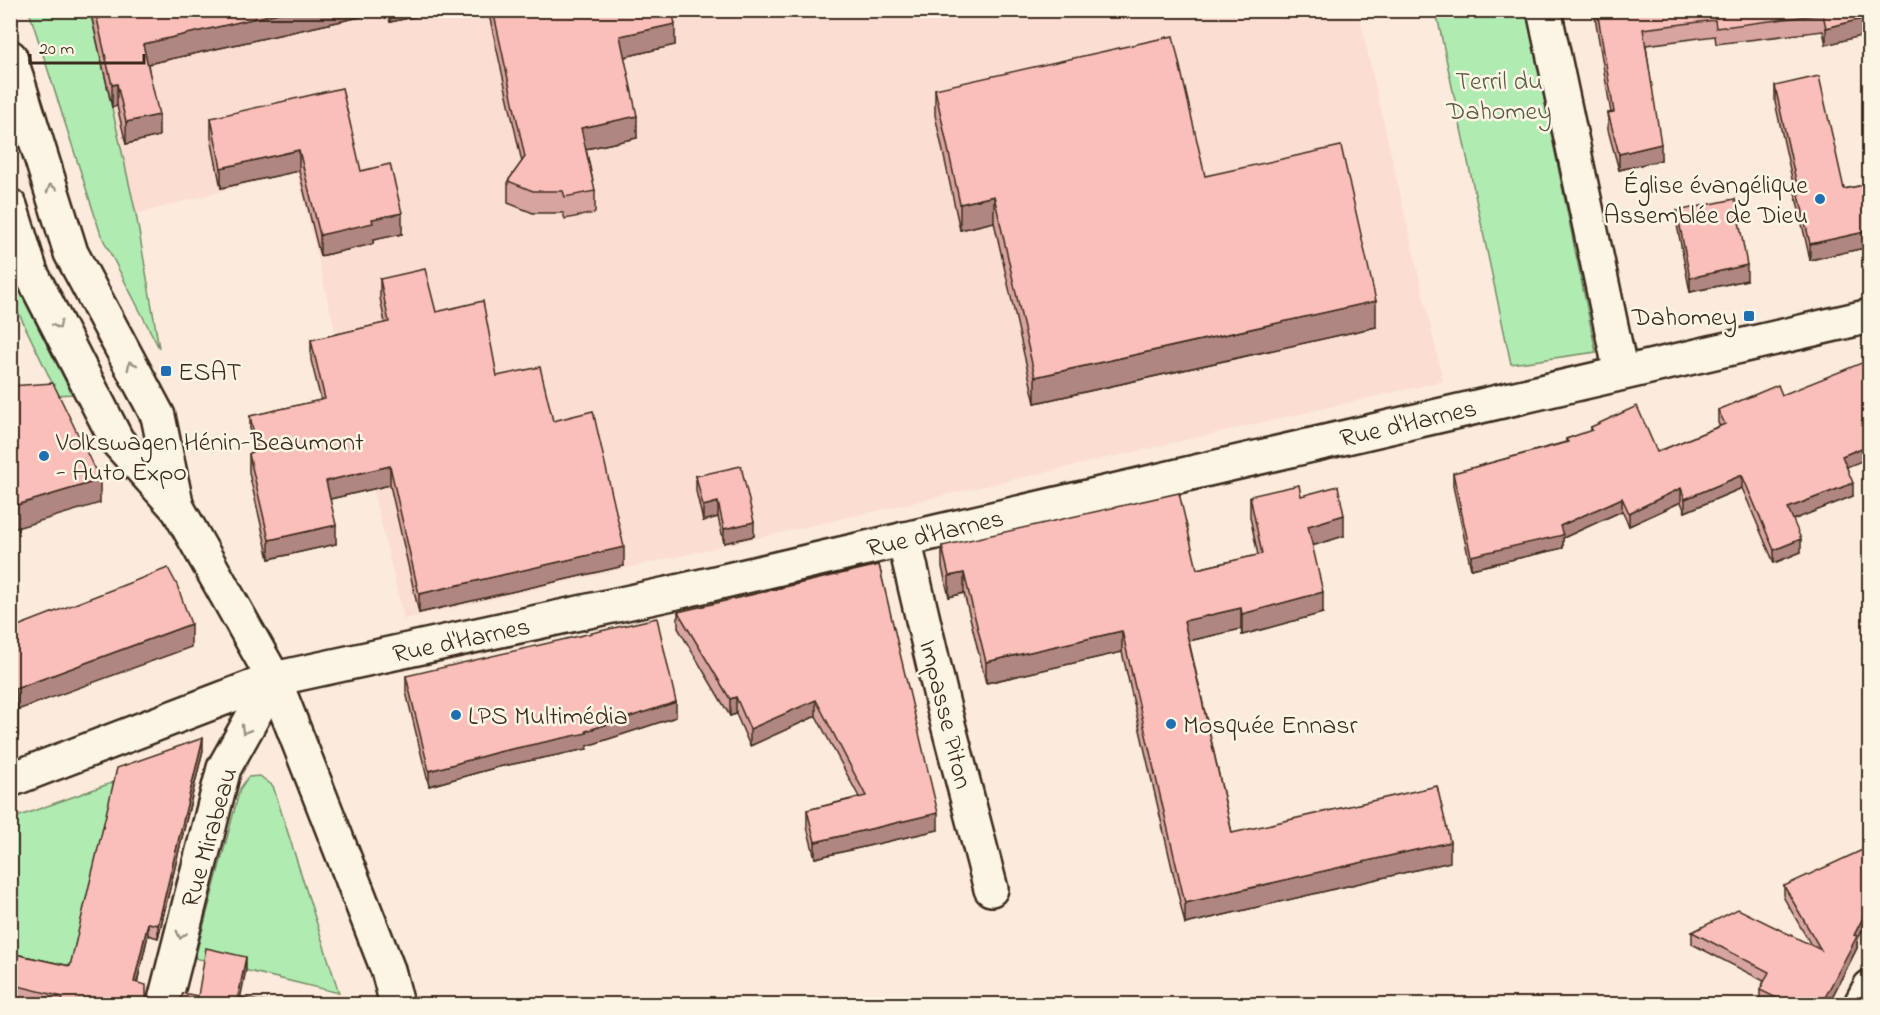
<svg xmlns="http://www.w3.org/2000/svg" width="1880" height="1015" font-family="'Indie Flower',sans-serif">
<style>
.built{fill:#fcddd2}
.green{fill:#b0ecb2;stroke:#768b68;stroke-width:1.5}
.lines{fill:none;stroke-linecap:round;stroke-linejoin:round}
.minor-casing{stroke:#3b2a1e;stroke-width:38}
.major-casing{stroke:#3b2a1e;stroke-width:38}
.minor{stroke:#fcf5e5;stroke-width:33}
.major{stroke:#fcf5e5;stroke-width:33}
.wall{fill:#d8a49f;stroke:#3b2a1e;stroke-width:1.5}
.shaded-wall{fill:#b08682;stroke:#3b2a1e;stroke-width:1.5}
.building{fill:#fbbfb9;stroke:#3b2a1e;stroke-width:1.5}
.oneway{stroke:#9c9082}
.poi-dot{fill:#1f6fb2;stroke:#fcf5e5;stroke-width:2}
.labels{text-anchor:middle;stroke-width:5;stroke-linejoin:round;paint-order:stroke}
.park-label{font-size:26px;fill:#585a43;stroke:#fcf5e5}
.poi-label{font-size:26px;fill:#3b2a1e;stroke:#fcf5e5;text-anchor:start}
.street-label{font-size:26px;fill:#3b2a1e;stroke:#fcf5e5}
</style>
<rect width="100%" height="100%" fill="#fceadc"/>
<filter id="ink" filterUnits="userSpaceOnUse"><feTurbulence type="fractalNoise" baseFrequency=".0167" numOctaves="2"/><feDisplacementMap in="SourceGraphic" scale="12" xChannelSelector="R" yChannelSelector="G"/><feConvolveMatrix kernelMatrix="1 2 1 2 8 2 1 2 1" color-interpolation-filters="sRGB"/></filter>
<g filter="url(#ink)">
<path class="built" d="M90,11h1268l85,370 -1039,238 -107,-448 -161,43z"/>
<g class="green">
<path d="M29,11h61l46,203 23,134 -58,-113z"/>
<path d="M1436,11h90l70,341 -85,12z"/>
<path d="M10,264l8,24 54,106 -14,1 -47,-98z"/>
<path d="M260,776l13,10 66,207 -144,-35 45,-169 8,-12z"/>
<path d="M117,781l-47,197 -59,-13v-146z"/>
</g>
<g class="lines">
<defs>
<g id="minor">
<path d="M1544,10l77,363"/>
<path d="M904,539l39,166 48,184"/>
<path d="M10,780l264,-101"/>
<path d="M164,1004l60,-236 50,-89"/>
<path d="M1861,1004l9,-17"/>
</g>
<g id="major">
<path d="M10,57l61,196 87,163 19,92"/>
<path d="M10,206l21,67 86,168 61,68 96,170 114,291 9,34"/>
<path d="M274,679l398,-86 1198,-277"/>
</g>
</defs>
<use href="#minor" class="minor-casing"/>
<use href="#major" class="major-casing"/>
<use href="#minor" class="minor"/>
<use href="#major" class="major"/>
</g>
<g class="wall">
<path d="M90,10h328v6l-28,6 -3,-11 -239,53 11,72 -33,8 -9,-38 -5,1z"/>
<path d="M488,10h184l3,35 -51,12 13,81 -51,11 9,42v22l-30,6 -2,-6h-30l-25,-10v-22l14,-19z"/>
<path d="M1869,10l-43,35 -3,-14 -107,13 -1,-8 -69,9 15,115 -42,10 -11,-40v-17h3l-17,-102z"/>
<path d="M1775,86l69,103 25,-5v63l-59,13 -35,-158z"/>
<path d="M935,89l270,87 171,151 -341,76 -41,-181 -34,8 -25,-115z"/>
<path d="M211,118l150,53 41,63 -29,6v4l-53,12 -21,-85 -78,17 -10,-50z"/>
<path d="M1677,211l70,69 -57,12 -13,-67z"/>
<path d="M380,279l56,33 61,64 56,45 71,145 -205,47 -29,-128 -60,14 6,45 -67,15 -20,-86v-19l4,-3 -3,-16v-19l71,-16 -10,-40v-20l74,-17 -5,-25z"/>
<path d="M1782,395l65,72 6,29 -61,24 9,32 -27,11 -32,-75 -57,24 -4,-10 -52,24 -7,-15 -59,27v10l-92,21 -18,-83v-13l113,-31v-3l25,-8v-4l66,25 63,-26 -2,-3v-13z"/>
<path d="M696,476l58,60 -30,7 -6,-26 -15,4 -7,-30z"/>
<path d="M1250,496h51l43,40 -32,10 11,67 -81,22 -1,-6 -52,12 43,192 218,29 -265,62 -63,-272 -136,31 -22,-90 -15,4 -7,-30v-21l255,23 61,-14 -8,-38z"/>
<path d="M879,565l59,265 -123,28 -8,-31v-17l52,-13 -43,-81 -66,30 -14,-32 -6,2 -52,-88v-16z"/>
<path d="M406,676l270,41 -89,29v3l-89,18 -69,19 -23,-94z"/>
<path d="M203,750l-45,188 -10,-3 -11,48 14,22h-106l-35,-9v-43l60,13z"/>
<path d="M1784,886l73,55v7l-29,57h-63l-5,-4v-11l4,-9 -72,-37v-12l119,13 -27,-47z"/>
</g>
<g class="shaded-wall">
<path d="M291,10l96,1 -244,54v-21z"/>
<path d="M390,10h28v6l-28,6z"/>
<path d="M1869,17v17l-43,11v-17z"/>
<path d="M675,24v21l-55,13v-22z"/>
<path d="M117,84v22l-5,1v-22z"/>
<path d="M159,115v21l-33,8v-22z"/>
<path d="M637,116v22l-56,12v-22z"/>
<path d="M1661,144v16l-42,10v-16z"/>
<path d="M299,150v21l-78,17v-20z"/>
<path d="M994,196v26l-34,8v-26z"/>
<path d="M402,213v21l-29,6v4l-53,12v-21l52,-16z"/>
<path d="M1869,231v16l-59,13v-16z"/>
<path d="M1747,265v15l-57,12v-14z"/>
<path d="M1376,301v26l-341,76v-26z"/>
<path d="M1869,445v13l-27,11v-13z"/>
<path d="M390,466v19l-64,15v-19z"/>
<path d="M1742,475v13l-57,24v-13z"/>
<path d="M100,480v23l-90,27v-23z"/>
<path d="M1853,483v13l-65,26v-14z"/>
<path d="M1681,488v14l-52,24v-13z"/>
<path d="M1622,498v13l-59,27v10l-92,21v-13l89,-30z"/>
<path d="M718,502v15l-15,4v-15z"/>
<path d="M1344,515v21l-36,11v-21z"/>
<path d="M754,522v14l-30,7v-14z"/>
<path d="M336,525v19l-67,15v-19z"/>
<path d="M1801,539v13l-27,11v-13z"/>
<path d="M624,547v19l-205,47v-19z"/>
<path d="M964,573v20l-15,4v-21z"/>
<path d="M1323,592v21l-81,22v-21z"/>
<path d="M1241,608v21l-57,13v-21z"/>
<path d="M191,624v23l-176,64v-22z"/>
<path d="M1122,631v21l-136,31v-21z"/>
<path d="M736,697v17l-6,2v-17z"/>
<path d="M816,700v16l-66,30v-17z"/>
<path d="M676,702v15l-89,29v3l-89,18 -69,19v-15l69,-19 88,-21z"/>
<path d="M18,713v23l-8,3v-23z"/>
<path d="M203,738v12l-45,188v-13z"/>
<path d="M938,813v17l-123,28v-16z"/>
<path d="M1450,842v20l-265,62v-21z"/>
<path d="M1869,906v12l-12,23v7l-29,57h-7l33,-70z"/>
<path d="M148,923v12l-14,60v-13z"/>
<path d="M246,957v13l-7,35 -1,-8z"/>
</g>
<g class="building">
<path d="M95,10h196l-148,34 16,71 -33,7 -9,-38 -5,1z"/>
<path d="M493,10h179l3,14 -55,12 17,80 -56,12 14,63 -30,6 -2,-6h-30l-25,-10 17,-24z"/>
<path d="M1597,10h272v7l-43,11 -3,-14 -107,14 -1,-8 -72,9 18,115 -42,10 -11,-41 6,-1z"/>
<path d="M1173,36l32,140 136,-30 35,155 -341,76 -41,-181 -34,8 -25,-115z"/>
<path d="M1819,76l25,113 25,-5v47l-59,13 -35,-158z"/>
<path d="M342,88l19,83 29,-7 12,49 -30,6 1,4 -53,12 -21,-85 -78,18 -10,-50z"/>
<path d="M1735,199l12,66 -57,13 -13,-67z"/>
<path d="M425,269l11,43 47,-11 14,75 43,-9 13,54 40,-10 31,136 -205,47 -29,-128 -64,15 10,44 -67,15 -20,-86 8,-5 -7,-33 75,-17 -14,-59 78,-18 -9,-43z"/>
<path d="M1869,360v85l-27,11 11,27 -65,25 13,31 -27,11 -32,-75 -57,24 -4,-11 -52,25 -7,-15 -62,28 3,9 -92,21 -18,-83 115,-31 -2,-3 26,-9 -1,-3 46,-21 20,46 68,-28 -7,-14 60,-25 4,10z"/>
<path d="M53,383l47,97 -90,27v-121z"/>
<path d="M741,466l13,56 -30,7 -6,-27 -15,4 -7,-30z"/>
<path d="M1299,485l2,11 37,-10 6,29 -36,11 15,66 -81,22 -1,-6 -57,13 48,212 205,-47 13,56 -265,61 -63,-272 -136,31 -22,-89 -15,3 -7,-30 237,-53 18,76 65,-15 -12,-58z"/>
<path d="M879,565l59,248 -123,29 -8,-32 59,-14 -50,-96 -66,29 -14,-32 -6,2 -52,-87z"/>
<path d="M168,568l9,17 14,39 -176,65 3,24 -8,3v-87z"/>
<path d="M657,618l19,84 -90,29 1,2 -89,19 -69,19 -23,-95z"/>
<path d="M203,738l-45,187 -10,-2 -14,59 12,3v11l5,9h-90l2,-8 -53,-13v-31l60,13 47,-198z"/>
<path d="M1869,847v59l-15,29 3,1 -36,69h-42l2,-5 -21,-10 9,-18 -77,-40 46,-23 83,41 -37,-64z"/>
<path d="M206,948l40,9 -8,40 39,8h-99l5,-12 15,3z"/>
</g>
<defs><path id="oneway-chevron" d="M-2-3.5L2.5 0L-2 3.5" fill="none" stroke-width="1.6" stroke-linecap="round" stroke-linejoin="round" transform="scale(1.5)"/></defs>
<g class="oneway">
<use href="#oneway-chevron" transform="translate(51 188) rotate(-107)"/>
<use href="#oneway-chevron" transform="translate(58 325) rotate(63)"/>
<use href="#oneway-chevron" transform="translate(131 365) rotate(-118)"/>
<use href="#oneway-chevron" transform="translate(245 730) rotate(120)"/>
<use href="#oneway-chevron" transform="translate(181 935) rotate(104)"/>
</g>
</g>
<g class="poi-dot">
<circle cx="1820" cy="199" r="6"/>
<rect x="1743" y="310" width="12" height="12" rx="3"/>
<rect x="160" y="365" width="12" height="12" rx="3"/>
<circle cx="44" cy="456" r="6"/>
<circle cx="456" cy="715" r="6"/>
<circle cx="1171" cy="724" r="6"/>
</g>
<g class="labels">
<g class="park-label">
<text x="1499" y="89">Terril du<tspan x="1499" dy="30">Dahomey</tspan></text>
</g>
<g class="poi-label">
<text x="1808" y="193" text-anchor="end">Église évangélique<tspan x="1808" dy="30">Assemblée de Dieu</tspan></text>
<text x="1737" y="325" text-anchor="end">Dahomey</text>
<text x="178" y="380">ESAT</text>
<text x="56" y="450">Volkswagen Hénin-Beaumont<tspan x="56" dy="30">- Auto Expo</tspan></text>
<text x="468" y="724">LPS Multimédia</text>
<text x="1183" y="733">Mosquée Ennasr</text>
</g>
<g class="street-label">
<text transform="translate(1408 422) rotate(-13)" y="9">Rue d'Harnes</text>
<text transform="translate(935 532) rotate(-13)" y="9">Rue d'Harnes</text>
<text transform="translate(461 639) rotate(-12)" y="9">Rue d'Harnes</text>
<text transform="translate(947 714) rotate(76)" y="9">Impasse Piton</text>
<text transform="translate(208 837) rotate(-74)" y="9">Rue Mirabeau</text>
</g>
</g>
<rect width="1880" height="1015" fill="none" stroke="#fcf5e5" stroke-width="36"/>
<rect x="18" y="18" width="1844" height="979" fill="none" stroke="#3b2a1e" stroke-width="2" filter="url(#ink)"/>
<path d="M30 54v9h114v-9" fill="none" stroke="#3b2a1e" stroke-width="3"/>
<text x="39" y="54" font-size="18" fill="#3b2a1e" stroke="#fcf5e5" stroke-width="4.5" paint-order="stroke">20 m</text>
</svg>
